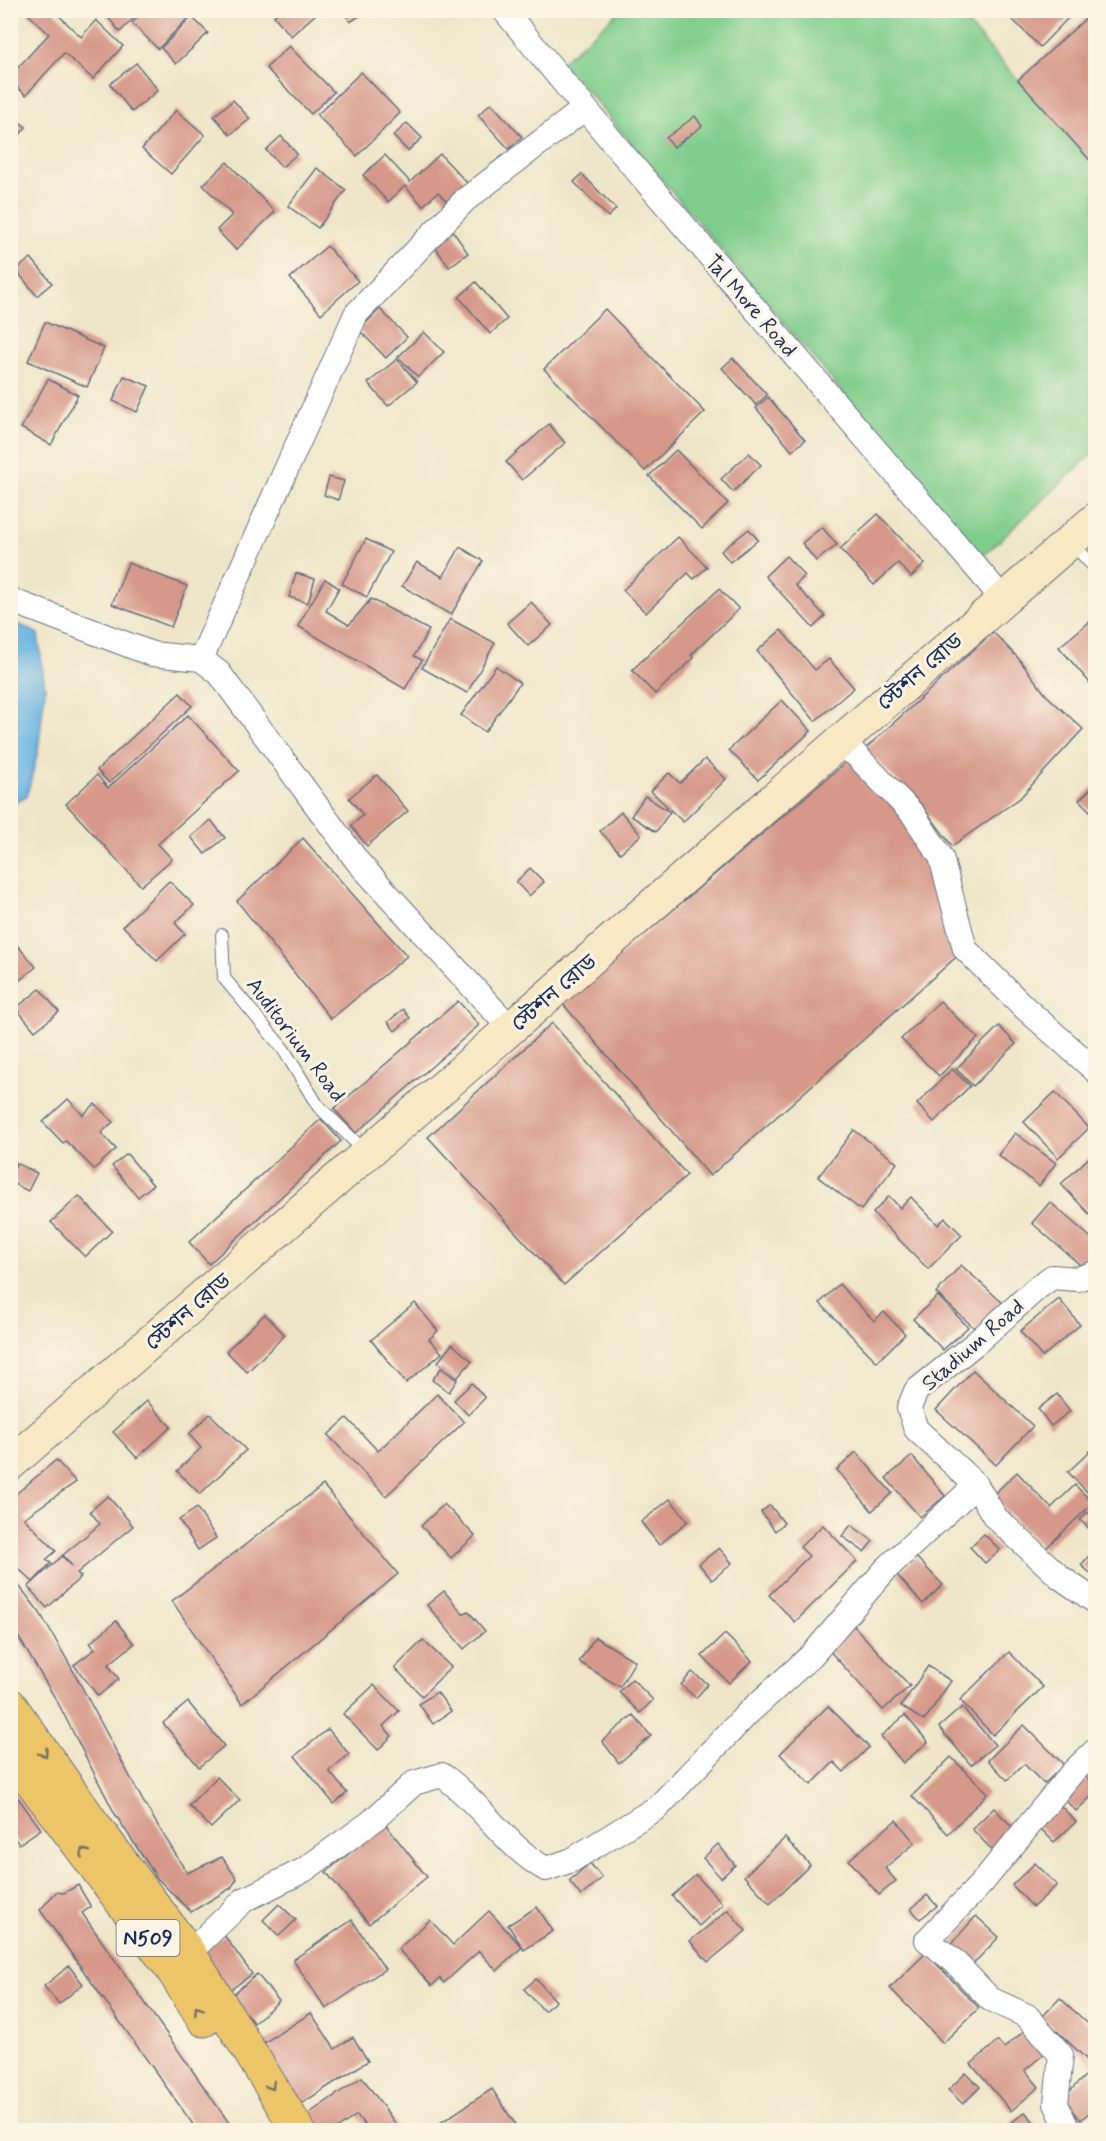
<svg xmlns="http://www.w3.org/2000/svg" width="1106" height="2141" font-family="Mynerve,'Noto Sans Bengali',sans-serif">
<style>
.green{fill:#7fcd8b;stroke:#4d7e74;stroke-width:1.5}
.water{fill:#68b4e1;stroke:#4272a0;stroke-width:1.5}
.building{fill:#d69889}
.lines{fill:none;stroke-linecap:round;stroke-linejoin:round}
.service-casing{stroke:#656f83;stroke-width:14}
.minor-casing{stroke:#656f83;stroke-width:26}
.secondary-casing{stroke:#656f83;stroke-width:35}
.trunk-casing{stroke:#656f83;stroke-width:35}
.service{stroke:#fff;stroke-width:12}
.minor{stroke:#fff;stroke-width:24}
.secondary{stroke:#f8e8c3;stroke-width:33}
.trunk{stroke:#edc569;stroke-width:33}
.oneway{stroke:#797263}
.labels{text-anchor:middle;stroke-width:6;stroke-linejoin:round;paint-order:stroke}
.shield{fill:#fcf5e5;stroke:#5e6a86;stroke-width:1.5}
.shield-label{font-size:21px;font-weight:bold;fill:#1b2f5e}
.street-label{font-size:22px;fill:#1b2f5e;stroke:#fcf5e5}
</style>
<rect width="100%" height="100%" fill="#fcf5e5"/>
<filter id="ink" filterUnits="userSpaceOnUse"><feTurbulence type="fractalNoise" baseFrequency=".0167" numOctaves="2"/><feDisplacementMap in="SourceGraphic" scale="12" xChannelSelector="R" yChannelSelector="G"/><feConvolveMatrix kernelMatrix="1 2 1 2 8 2 1 2 1" color-interpolation-filters="sRGB"/></filter>
<filter id="wash" filterUnits="userSpaceOnUse"><feTurbulence type="fractalNoise" baseFrequency=".008" numOctaves="4" result="noise"/><feDisplacementMap in="SourceGraphic" scale="24" xChannelSelector="R" yChannelSelector="G"/><feGaussianBlur stdDeviation="1.35" result="paint"/><feColorMatrix in="noise" values="0 0 0 0 0 0 0 0 0 0 0 0 0 0 0 0 0 1.4 0 .05"/><feComposite in="paint" operator="in"/></filter>
<g filter="url(#wash)">
<rect width="100%" height="100%" fill="#efe6c9"/>
<path class="green" d="M620,11h336l139,154v286l-113,106 -390,-460 -33,-33z"/>
<path class="water" d="M11,620l27,14 7,55 -7,62 -11,44 -16,11z"/>
<g id="blocks">
<g class="building">
<path d="M29,10h24l28,27 15,-17 27,26 -30,33 -29,-26 -38,42 -16,-14v-5l39,-42 -22,-21z"/>
<path d="M102,10h40l-22,22z"/>
<path d="M145,10h51l-38,39 -26,-26z"/>
<path d="M279,10h38l1,2 -27,24 -17,-20z"/>
<path d="M344,10h25l-19,12z"/>
<path d="M1003,10h73l-36,37z"/>
<path d="M1095,10h1v157l-78,-87z"/>
<path d="M192,17l16,16 -32,31 -15,-16z"/>
<path d="M289,46l45,46 -23,22 -45,-46z"/>
<path d="M136,63l22,27 -26,22 -22,-28z"/>
<path d="M361,72l39,41 -43,43 -40,-41z"/>
<path d="M233,100l17,19 -20,16 -16,-19z"/>
<path d="M491,103l31,34 -13,12 -31,-34z"/>
<path d="M176,110l29,25 -34,39 -29,-25z"/>
<path d="M10,115l16,12 -16,20z"/>
<path d="M695,116l7,10 -28,21 -8,-9z"/>
<path d="M407,123l15,15 -14,13 -15,-15z"/>
<path d="M281,136l16,18 -15,13 -16,-17z"/>
<path d="M440,154l29,31 -20,19 -11,-12 -15,14 -18,-20 -17,16 -25,-27 22,-20 25,27z"/>
<path d="M227,162l48,50 -39,38 -19,-20 15,-15 -29,-30z"/>
<path d="M317,168l29,22 -28,38 -30,-22z"/>
<path d="M582,174l34,35 -8,8 -34,-35z"/>
<path d="M452,230l16,23 -19,14 -16,-23z"/>
<path d="M327,246l31,35 -37,33 -31,-36z"/>
<path d="M31,258l21,25 -15,13 -21,-26z"/>
<path d="M476,282l31,37 -17,15 -31,-37z"/>
<path d="M380,309l27,28 -21,21 -27,-28z"/>
<path d="M605,309l100,103 -60,59 -101,-102z"/>
<path d="M45,322l59,26 -17,39 -59,-26z"/>
<path d="M424,332l20,20 -26,25 -20,-20z"/>
<path d="M733,358l34,37 -11,10 -34,-37z"/>
<path d="M397,359l20,23 -29,24 -20,-23z"/>
<path d="M124,376l25,10 -12,26 -24,-11z"/>
<path d="M48,379l30,16 -27,50 -30,-17z"/>
<path d="M768,397l37,43 -13,11 -36,-43z"/>
<path d="M549,424l16,19 -43,37 -16,-18z"/>
<path d="M676,450l52,53 -26,26 -53,-53z"/>
<path d="M749,453l12,12 -28,27 -12,-13z"/>
<path d="M329,477l15,4 -6,19 -14,-5z"/>
<path d="M878,514l47,50 -14,13 -13,-14 -24,22 -34,-36z"/>
<path d="M822,527l15,18 -21,16 -14,-18z"/>
<path d="M749,529l9,11 -28,22 -9,-11z"/>
<path d="M678,537l29,30 -13,12 -6,-6 -42,40 -23,-23z"/>
<path d="M366,539l25,13 -24,45 -25,-13z"/>
<path d="M460,547l23,14 -32,54 -49,-29 15,-24 26,15z"/>
<path d="M786,556l19,20 -10,9 30,31 -12,12 -48,-52z"/>
<path d="M128,563l59,23 -16,41 -59,-23z"/>
<path d="M296,573l19,6 -7,24 -19,-6z"/>
<path d="M325,579l14,9 -13,23 23,14 22,-26 58,31 -15,26 8,4 -17,29 -107,-63z"/>
<path d="M719,589l20,20 -48,46 3,3 -39,36 -23,-24z"/>
<path d="M531,602l21,23 -24,21 -21,-23z"/>
<path d="M450,619l45,24 -28,50 -45,-25z"/>
<path d="M1093,619l3,3v68l-37,-43z"/>
<path d="M781,630l34,40 14,-11 25,29 -39,33 -58,-70z"/>
<path d="M993,632l25,26 28,37 37,34 -63,69 -68,48 -31,-42 -56,-55z"/>
<path d="M496,666l24,17 -35,49 -24,-17z"/>
<path d="M180,693l12,13 -83,77 -12,-13z"/>
<path d="M782,700l29,31 -53,49 -29,-30z"/>
<path d="M188,715l51,56 -81,73 14,15 -31,27 -75,-82 31,-29 11,13z"/>
<path d="M852,757l88,99 23,95 -253,225 -147,-172z"/>
<path d="M705,759l21,20 -43,43 -32,-31 18,-18 11,10z"/>
<path d="M377,775l31,36 -41,35 -16,-20 12,-11 -14,-17z"/>
<path d="M1096,784v33l-17,-17z"/>
<path d="M645,796l25,16 -14,20 -25,-16z"/>
<path d="M621,812l20,23 -21,18 -20,-22z"/>
<path d="M211,820l14,18 -20,16 -14,-17z"/>
<path d="M303,838l104,118 -76,63 -94,-118z"/>
<path d="M530,868l14,14 -15,14 -13,-14z"/>
<path d="M169,881l25,24 -19,18 10,11 -28,27 -34,-35z"/>
<path d="M10,937l26,30 -26,21z"/>
<path d="M40,989l19,23 -24,19 -19,-23z"/>
<path d="M458,1001l21,24 -123,108 -22,-24z"/>
<path d="M940,1001l38,37 -39,38 -38,-37z"/>
<path d="M403,1009l7,9 -15,13 -7,-9z"/>
<path d="M552,1023l135,152 -123,110 -136,-148z"/>
<path d="M999,1026l17,18 -43,42 -17,-17z"/>
<path d="M952,1069l18,17 -36,36 -17,-18z"/>
<path d="M1055,1092l34,36 -31,30 -34,-36z"/>
<path d="M68,1099l15,16 12,-11 18,18 -12,11 15,16 -22,20 -28,-28 -3,2 -20,-21z"/>
<path d="M321,1119l20,22 -132,123 -20,-22z"/>
<path d="M854,1130l43,33 -36,47 -43,-33z"/>
<path d="M1015,1133l41,30 -17,23 -41,-31z"/>
<path d="M1096,1151v63l-4,3 -31,-33z"/>
<path d="M127,1154l26,31 -15,12 -26,-31z"/>
<path d="M16,1163l21,10 -9,18 -18,-9z"/>
<path d="M79,1196l33,35 -27,26 -34,-35z"/>
<path d="M889,1196l11,12 11,-11 27,28 7,-7 17,17 -34,34 -55,-56z"/>
<path d="M1050,1202l46,40v19l-9,10 -55,-48z"/>
<path d="M961,1265l45,41 -25,28 -45,-41z"/>
<path d="M839,1284l35,37 10,-9 21,22 -28,28 -57,-59z"/>
<path d="M938,1296l30,31 -25,23 -30,-31z"/>
<path d="M1059,1299l21,26 -38,32 -22,-26z"/>
<path d="M415,1303l23,28 -9,8 13,14 -36,30 -35,-43z"/>
<path d="M265,1314l20,21 -38,37 -21,-21z"/>
<path d="M452,1344l20,17 -15,17 -19,-16z"/>
<path d="M441,1368l16,12 -8,12 -17,-12z"/>
<path d="M973,1370l60,56 -37,39 -60,-55z"/>
<path d="M472,1383l13,15 -17,17 -14,-15z"/>
<path d="M437,1394l27,28 -78,74 -58,-61 19,-17 31,33z"/>
<path d="M1057,1394l13,17 -19,15 -13,-17z"/>
<path d="M147,1401l24,26 -34,31 -24,-26z"/>
<path d="M210,1414l36,36 -46,44 -23,-23 24,-23 -12,-14z"/>
<path d="M1090,1451l6,6 -2,42 -26,-27z"/>
<path d="M856,1452l36,41 -20,18 -35,-41z"/>
<path d="M912,1456l33,40 -25,21 -34,-39z"/>
<path d="M56,1460l20,22 -52,36 32,33 -10,9 5,3 -18,19 -23,-21v-62z"/>
<path d="M1017,1472l34,36 24,-23 18,18 -49,47 -52,-54z"/>
<path d="M323,1485l75,89 -156,130 -70,-103z"/>
<path d="M108,1496l25,30 -56,47 4,4 -34,31 -19,-21 34,-31 11,11 -10,-12 37,-31 -10,-13z"/>
<path d="M670,1499l18,22 -29,24 -18,-23z"/>
<path d="M444,1504l31,32 -24,22 -30,-32z"/>
<path d="M770,1505l14,18 -9,8 -14,-19z"/>
<path d="M197,1508l19,30 -18,12 -19,-30z"/>
<path d="M1087,1512l9,8v15l-16,-15z"/>
<path d="M823,1525l34,36 -62,61 -26,-27 40,-39 -9,-9z"/>
<path d="M851,1525l22,16 -9,11 -22,-16z"/>
<path d="M984,1534l16,16 -15,13 -15,-16z"/>
<path d="M719,1548l13,15 -20,17 -13,-16z"/>
<path d="M1096,1548v30l-15,-13z"/>
<path d="M916,1557l27,28 -20,19 -26,-29z"/>
<path d="M10,1574l30,39 30,52 74,138 43,70 35,-16 15,22 -6,9 -40,24 -34,-34 -42,-64 -57,-111 -48,-80z"/>
<path d="M444,1591l19,23 5,-3 17,20 -21,18 -37,-44z"/>
<path d="M116,1621l18,23 -26,21 11,14 -21,17 -24,-31 21,-16 -5,-6z"/>
<path d="M852,1624l58,62 -27,24 -56,-62z"/>
<path d="M725,1634l27,27 -23,22 -27,-27z"/>
<path d="M595,1637l40,24 -15,26 -41,-25z"/>
<path d="M423,1640l28,27 -29,29 -27,-28z"/>
<path d="M1009,1652l34,35 -50,48 -33,-35z"/>
<path d="M928,1666l23,15 -27,40 -23,-15z"/>
<path d="M692,1672l16,12 -12,14 -15,-13z"/>
<path d="M632,1679l21,21 -13,13 -21,-21z"/>
<path d="M374,1685l25,26 -16,15 9,10 -14,14 -35,-36z"/>
<path d="M437,1692l14,19 -18,13 -14,-20z"/>
<path d="M188,1702l36,44 -25,21 -36,-44z"/>
<path d="M828,1706l41,41 -25,25 -10,-10 -23,23 -31,-31z"/>
<path d="M962,1707l33,38 -24,20 -32,-38z"/>
<path d="M633,1715l18,21 -32,27 -17,-22z"/>
<path d="M905,1715l23,27 -25,21 -22,-27z"/>
<path d="M1024,1725l40,40 -20,19 -20,-20 -17,16 -19,-20z"/>
<path d="M328,1729l21,25 -20,17 18,22 -13,11 -39,-48z"/>
<path d="M951,1757l37,36 -40,41 -36,-38z"/>
<path d="M1081,1772l15,14v6l-20,19 -17,-17z"/>
<path d="M217,1777l23,23 -29,28 -22,-23z"/>
<path d="M10,1787l31,42 -22,15 -9,-11z"/>
<path d="M1059,1804l17,18 -22,20 -17,-17z"/>
<path d="M994,1808l23,24 -22,21 -23,-24z"/>
<path d="M896,1820l19,23 -30,25 11,13 -17,14 -30,-35z"/>
<path d="M385,1824l42,53 -58,47 -43,-52z"/>
<path d="M785,1838l25,27 -40,39 -26,-28z"/>
<path d="M718,1844l17,21 -14,13 -18,-20z"/>
<path d="M590,1863l12,15 -21,18 -12,-15z"/>
<path d="M1035,1863l22,22 -24,22 -21,-22z"/>
<path d="M696,1875l27,29 -24,22 -27,-30z"/>
<path d="M78,1885l13,22 -9,6 152,217h-37l-157,-220 16,-18 8,1z"/>
<path d="M927,1895l10,11 -17,13 -9,-10z"/>
<path d="M279,1904l17,16 -17,16 -16,-16z"/>
<path d="M537,1907l16,24 -29,19 -16,-25z"/>
<path d="M728,1910l18,21 -38,31 -18,-21z"/>
<path d="M489,1911l33,36 -25,24 -18,-20 -35,32 -4,-5 -8,8 -34,-37 32,-29 23,25z"/>
<path d="M976,1916l23,21 -26,27 -22,-20z"/>
<path d="M352,1920l33,49 -59,40 -33,-49z"/>
<path d="M224,1935l28,39 -26,19 -28,-40z"/>
<path d="M926,1953l53,55 -36,35 -53,-55z"/>
<path d="M69,1966l14,18 -24,20 -15,-18z"/>
<path d="M257,1974l22,27 -25,22 -23,-27z"/>
<path d="M536,1979l20,22 -12,10 -20,-22z"/>
<path d="M1060,1998l36,33v37l-54,-51z"/>
<path d="M311,2013l24,36 18,-12 15,24 -67,43 -39,-60z"/>
<path d="M1024,2031l20,23 -19,16 14,17 -28,24 -40,-47 27,-23 6,7z"/>
<path d="M1090,2071l6,5v30l-15,14 -20,-20z"/>
<path d="M966,2073l14,14 -17,17 -15,-14z"/>
<path d="M362,2077l38,53h-32l-11,-15 -22,15h-21l-10,-13z"/>
<path d="M492,2089l23,35 -10,6h-19l-3,-4 -8,4h-39l-2,-3z"/>
<path d="M1025,2112l16,18h-39z"/>
</g>
</g>
</g>
<g filter="url(#ink)">
<use href="#blocks" fill-opacity="0" stroke="#656f83" stroke-width="1.5"/>
<g class="lines">
<defs>
<g id="service">
<path d="M1071,542l25,27"/>
<path d="M222,935l2,43 60,72 34,56 49,47"/>
</g>
<g id="minor">
<path d="M504,10l117,142 382,447"/>
<path d="M10,600l142,54 49,5 18,14 139,189 153,167"/>
<path d="M201,659l155,-345 109,-114 119,-91"/>
<path d="M836,742l19,12 58,60 28,43 24,92 60,59 71,63"/>
<path d="M1096,1273l-19,6 -25,-2 -15,11 -60,54 -61,49 -7,17 7,21 60,56 19,32 65,60 36,25"/>
<path d="M189,1953l55,-53 60,-30 67,-48 43,-39 28,-8c38,27 65,73 104,94l26,-9 86,-53 90,-94 64,-58 74,-86 90,-84"/>
<path d="M1068,2130l-12,-26 5,-49 -34,-39 -37,-17 -36,-38 -27,-21 54,-56 90,-110 25,-24"/>
</g>
<path id="secondary" d="M10,1464l1086,-945"/>
<g id="trunk">
<path d="M10,1705l82,117 97,131 109,177"/>
<path d="M10,1753l162,216 32,51"/>
</g>
</defs>
<use href="#service" class="service-casing"/>
<use href="#minor" class="minor-casing"/>
<use href="#secondary" class="secondary-casing"/>
<use href="#trunk" class="trunk-casing"/>
<use href="#service" class="service"/>
<use href="#minor" class="minor"/>
<use href="#secondary" class="secondary"/>
<use href="#trunk" class="trunk"/>
</g>
<defs><path id="oneway-chevron" d="M-2-3.5L2.5 0L-2 3.5" fill="none" stroke-width="1.6" stroke-linecap="round" stroke-linejoin="round" transform="scale(1.5)"/></defs>
<g class="oneway">
<use href="#oneway-chevron" transform="translate(44 1753) rotate(55)"/>
<use href="#oneway-chevron" transform="translate(84 1852) rotate(-127)"/>
<use href="#oneway-chevron" transform="translate(198 2010) rotate(-123)"/>
<use href="#oneway-chevron" transform="translate(271 2086) rotate(59)"/>
</g>
</g>
<g class="labels">
<rect class="shield" x="116.5" y="1920" width="63" height="36" rx="4.5"/>
<g class="shield-label">
<text x="148" y="1945">N509</text>
</g>
<g class="street-label">
<text transform="translate(752 305) rotate(49)" y="8">Tal More Road</text>
<text transform="translate(919 671) rotate(-41)" y="8">স্টেশন রোড</text>
<text transform="translate(553 992) rotate(-41)" y="8">স্টেশন রোড</text>
<text transform="translate(297 1039) rotate(53)" y="8">Auditorium Road</text>
<text transform="translate(187 1311) rotate(-41)" y="8">স্টেশন রোড</text>
<text transform="translate(972 1344) rotate(-41)" y="8">Stadium Road</text>
</g>
</g>
<rect width="1106" height="2141" fill="none" stroke="#fcf5e5" stroke-width="36"/>
</svg>
